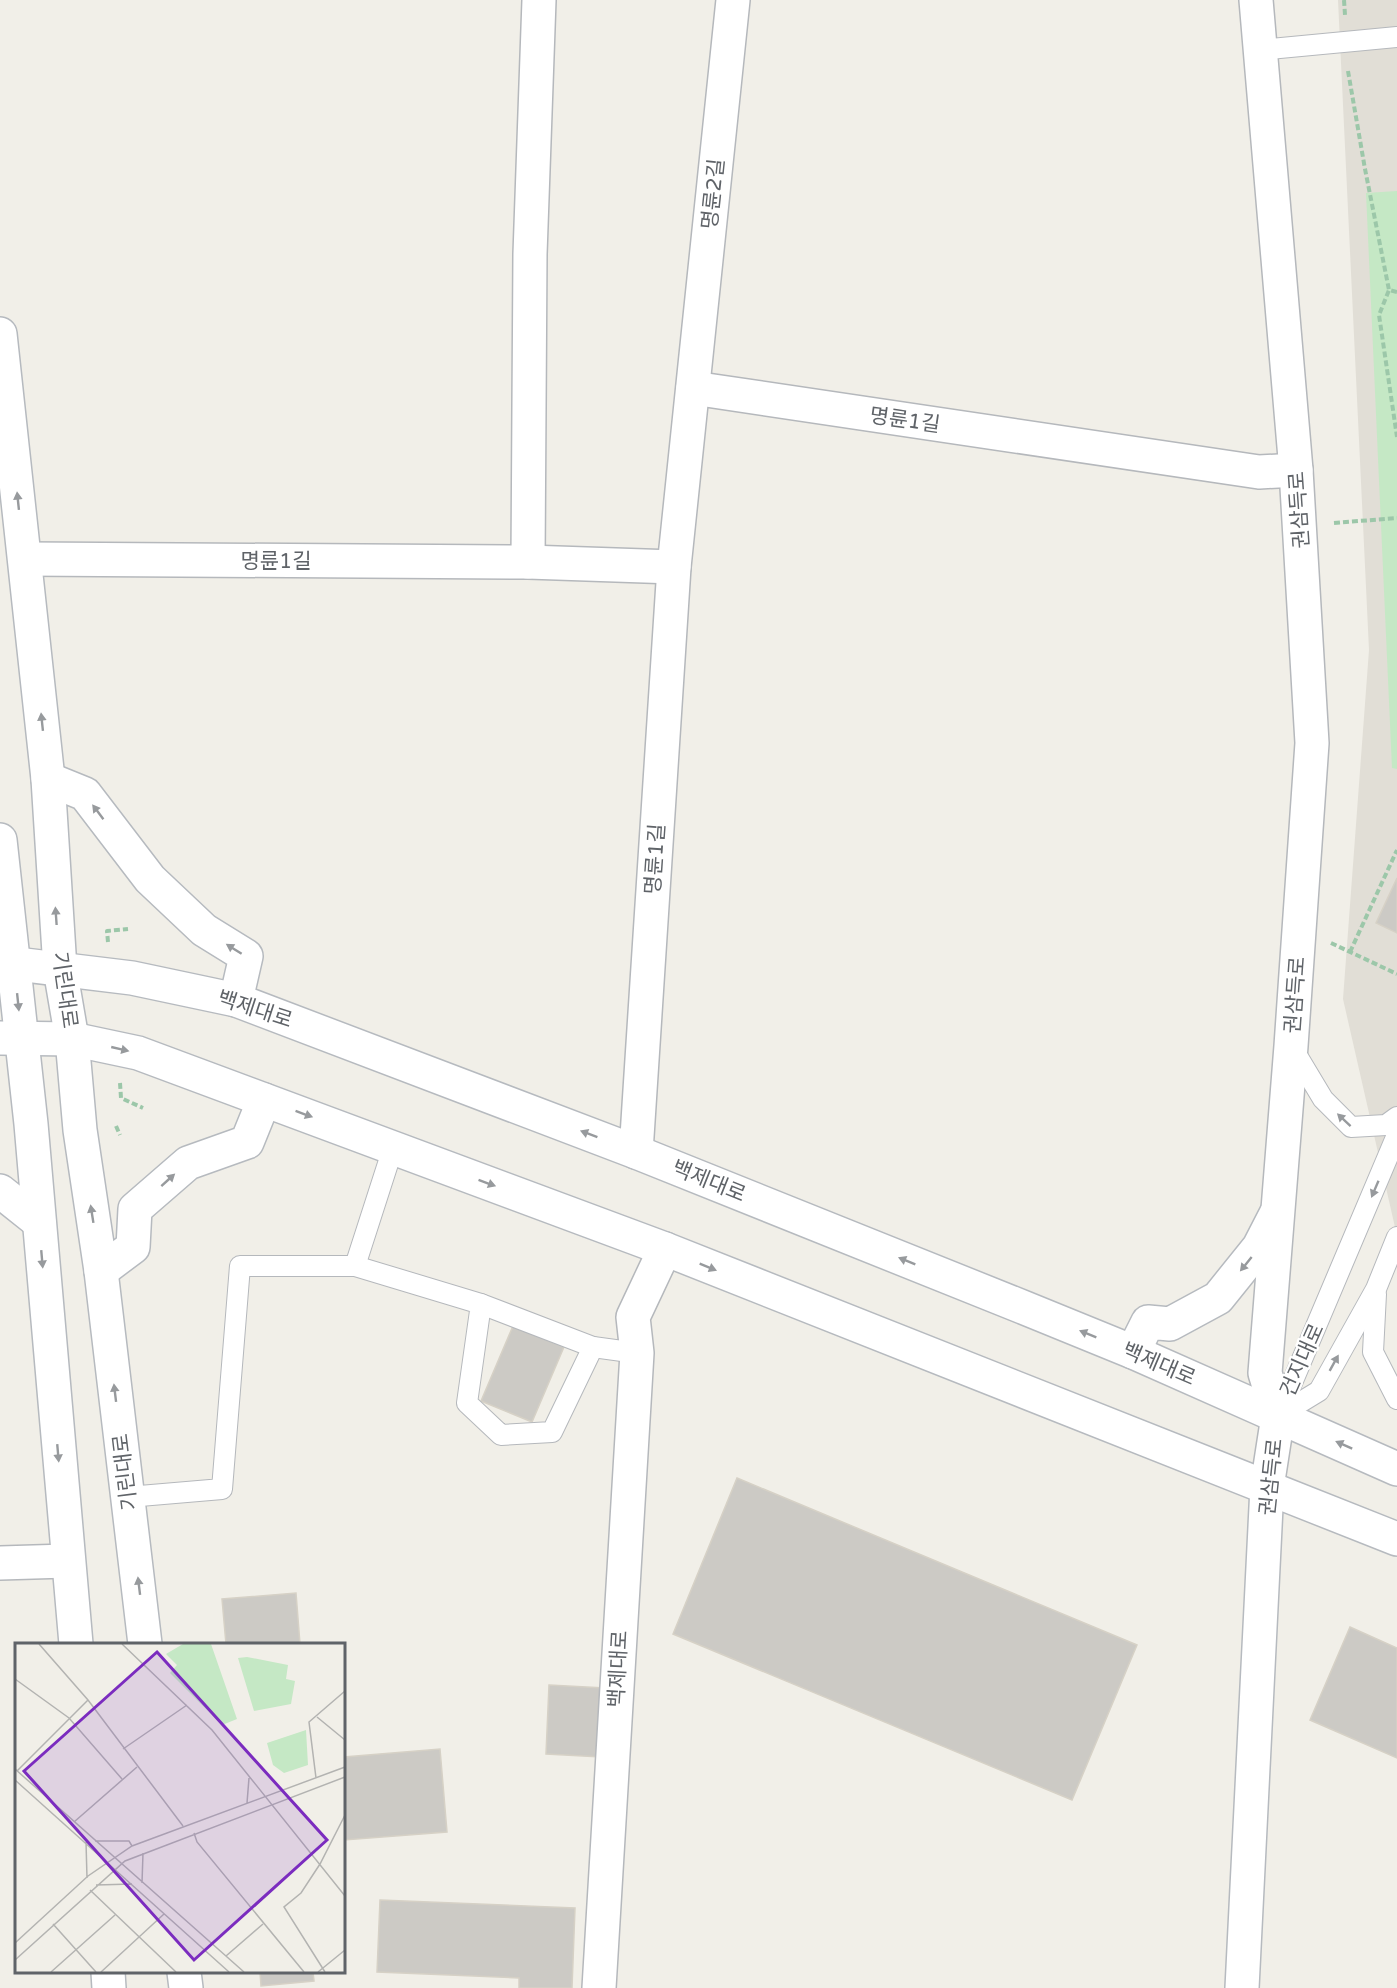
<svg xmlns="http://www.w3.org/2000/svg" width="1397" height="1988" font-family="'Varela Round','Noto Sans KR',sans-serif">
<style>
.education{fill:#e1ded6}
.green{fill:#c5e8c5}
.building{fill:#cccac5;stroke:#d6d1c6;stroke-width:1.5}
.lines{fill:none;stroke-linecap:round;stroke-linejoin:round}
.lane-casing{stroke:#b5b8bc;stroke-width:22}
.street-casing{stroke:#b5b8bc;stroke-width:36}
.secondary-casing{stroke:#b6babf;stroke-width:36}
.path{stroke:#9cc7a9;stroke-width:4;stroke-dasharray:6 3;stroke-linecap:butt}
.lane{stroke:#fff;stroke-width:20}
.street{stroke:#fff;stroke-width:33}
.secondary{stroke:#fff;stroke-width:33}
.oneway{fill:#979a9d}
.labels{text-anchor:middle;stroke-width:4.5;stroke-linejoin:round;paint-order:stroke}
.street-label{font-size:21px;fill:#5f6368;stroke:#fff}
.inset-road{fill:none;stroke:#b3b3b1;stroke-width:1.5}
.view{fill:#7b2cbf;fill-opacity:0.15;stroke:#7b2cbf;stroke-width:3}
.inset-edge{fill:none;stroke:#5f6368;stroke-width:3}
</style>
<rect width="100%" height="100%" fill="#f1efe8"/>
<path class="education" d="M1338,0h59v1236l-54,-237 26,-349z"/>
<path class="green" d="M1397,191v578l-5,-1 -26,-575z"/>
<g class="building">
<path d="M1397,878v55l-21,-10z"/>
<path d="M513,1326l51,21 -32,75 -51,-21z"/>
<path d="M737,1478l400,167 -65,155 -399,-166z"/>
<path d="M296,1593l4,51h-74l-4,-45z"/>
<path d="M1350,1627l47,21v110l-87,-38z"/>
<path d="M549,1685l56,3 -4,69 -55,-3z"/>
<path d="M440,1749l7,83 -103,8v-83z"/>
<path d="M380,1900l195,8 -3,80h-53v-10l-142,-6z"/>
<path d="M260,1972h53l1,9 -53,5z"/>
</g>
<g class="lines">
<defs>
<g id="lane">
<path d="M1260,50l137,-13"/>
<path d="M1293,1049l30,50 28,28 35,-2 11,-8"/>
<path d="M355,1266l38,-118"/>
<path d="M1376,1294l-3,58 24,47"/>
<path d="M481,1304l112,43 44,6"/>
<path d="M1278,1416l119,-281"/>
<path d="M1278,1416l41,-25 57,-102 21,-52"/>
<path d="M128,1497l94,-8 18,-223h115l126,38 -14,99 34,32 51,-3 41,-85"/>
</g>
<g id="street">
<path d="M1256,0l40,470 16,273 -21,303 -26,327 13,43 -11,71"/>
<path d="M693,388l566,84 37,-2"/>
<path d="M25,559l503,3 146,5"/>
<path d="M528,562l2,-308 9,-254"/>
<path d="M636,1152l38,-585 59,-567"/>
<path d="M0,1563l67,-2"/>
<path d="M599,1988l38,-635 -4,-36 32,-68"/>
</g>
<g id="secondary">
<path d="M0,334l48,445 12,190 12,70 8,91 21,141 44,373"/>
<path d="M48,779l37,15 65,85 54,51 42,26 -10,44"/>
<path d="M0,840l31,284 45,520"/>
<path d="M0,962l132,16 104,22 400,152 389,156 108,44 264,117"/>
<path d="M0,1038l72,1 66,14 527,196 732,290"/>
<path d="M0,1191l39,31"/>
<path d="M101,1271l32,-24 2,-38 53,-46 59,-21 17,-42"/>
<path d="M1133,1352l15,-30 22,2 48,-26 41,-51 17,-33"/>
<path d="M108,1972l1,16"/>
<path d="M184,1972l2,16"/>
<path d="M1242,1988l25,-501"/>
</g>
</defs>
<use href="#lane" class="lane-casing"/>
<use href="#street" class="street-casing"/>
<use href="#secondary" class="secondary-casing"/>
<g class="path">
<path d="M1344,0l1,15"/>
<path d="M1348,71l17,98 24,121"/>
<path d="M1397,292l-8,-2 -10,25 18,122"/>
<path d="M1334,523l63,-5"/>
<path d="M108,942l-1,-11 21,-2"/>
<path d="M1331,943l66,31"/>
<path d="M1350,952l47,-102"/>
<path d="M120,1083l1,15 22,10"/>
<path d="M116,1126l4,9"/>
</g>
<use href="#lane" class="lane"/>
<use href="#street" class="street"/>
<use href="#secondary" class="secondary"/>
</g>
<defs><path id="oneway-solid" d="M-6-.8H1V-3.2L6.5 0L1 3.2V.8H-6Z" transform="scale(1.5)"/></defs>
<g class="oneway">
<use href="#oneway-solid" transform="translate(18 501) rotate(-96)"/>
<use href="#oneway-solid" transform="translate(42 722) rotate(-96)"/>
<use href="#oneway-solid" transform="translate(98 812) rotate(-127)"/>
<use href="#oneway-solid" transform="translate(56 916) rotate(-94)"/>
<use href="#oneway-solid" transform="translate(234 949) rotate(-148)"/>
<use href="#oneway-solid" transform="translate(18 1002) rotate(84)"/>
<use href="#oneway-solid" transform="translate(120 1049) rotate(13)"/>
<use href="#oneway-solid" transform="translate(304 1114) rotate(20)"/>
<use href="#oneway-solid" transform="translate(1344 1120) rotate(-137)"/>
<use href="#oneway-solid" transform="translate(589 1134) rotate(-159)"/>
<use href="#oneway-solid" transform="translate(168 1180) rotate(-42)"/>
<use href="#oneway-solid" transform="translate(487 1183) rotate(20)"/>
<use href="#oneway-solid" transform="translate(1375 1189) rotate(113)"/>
<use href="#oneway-solid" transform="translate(92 1214) rotate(-99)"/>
<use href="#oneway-solid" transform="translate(42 1259) rotate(85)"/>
<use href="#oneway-solid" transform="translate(907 1261) rotate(-158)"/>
<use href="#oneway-solid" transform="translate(1246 1264) rotate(129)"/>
<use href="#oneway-solid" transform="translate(708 1267) rotate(22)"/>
<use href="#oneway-solid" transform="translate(1088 1334) rotate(-158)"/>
<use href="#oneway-solid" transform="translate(1334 1363) rotate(-61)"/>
<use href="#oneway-solid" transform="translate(115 1393) rotate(-97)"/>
<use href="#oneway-solid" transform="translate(1344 1445) rotate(-156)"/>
<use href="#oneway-solid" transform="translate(58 1453) rotate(85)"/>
<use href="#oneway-solid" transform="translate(139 1586) rotate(-97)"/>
</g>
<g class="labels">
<g class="street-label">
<text transform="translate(713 194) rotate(-84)" y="7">명륜2길</text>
<text transform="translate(905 420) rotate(8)" y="7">명륜1길</text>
<text transform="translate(1299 510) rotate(-94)" y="7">권삼득로</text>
<text x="276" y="568">명륜1길</text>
<text transform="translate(655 859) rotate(-86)" y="7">명륜1길</text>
<text transform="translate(65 990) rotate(82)" y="7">기린대로</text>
<text transform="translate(1295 995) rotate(-86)" y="7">권삼득로</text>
<text transform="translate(255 1009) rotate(18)" y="7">백제대로</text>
<text transform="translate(709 1181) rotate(22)" y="7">백제대로</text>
<text transform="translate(1302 1360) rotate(-66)" y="7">건지대로</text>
<text transform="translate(1159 1364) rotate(23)" y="7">백제대로</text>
<text transform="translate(125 1472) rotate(-97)" y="7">기린대로</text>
<text transform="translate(1271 1477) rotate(-84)" y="7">권삼득로</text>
<text transform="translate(618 1669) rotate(-87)" y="7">백제대로</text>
</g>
</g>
<g transform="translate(15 1643)">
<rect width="330" height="330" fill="#f1efe8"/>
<path d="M168,1h28l26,75 -15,6 -52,-52 7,-8 -11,-11zM232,14l41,8 -2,14 9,2 -4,23 -37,7 -16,-53zM291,87l2,35 -24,8 -11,-8 -6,-22z" fill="#c5e8c5"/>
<path class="inset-road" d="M24,1l49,56 95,126M107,1l90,86 133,166M0,36l54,39 53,61M302,74l28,23M108,106l64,-44M0,126l229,203M2,128l71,-71M301,135l-7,-56 36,-31M0,137l214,192M232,160l2,-25M59,179l63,-55M179,190l3,9 107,130M80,198h34l3,5M71,199l1,36M127,240l1,-30M81,242l36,-1M75,247l86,82M38,281l43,48M0,300l73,-67 44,-30 213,-79M211,313l37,-32M0,317l110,-99 220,-84M36,329l64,-57M86,329l63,-58M303,329l27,-22M310,329l-41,-65 17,-14 19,-29 25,-49"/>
<path class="view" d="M142,9l170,188 -133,120 -170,-189z"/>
<rect width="330" height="330" class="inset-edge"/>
</g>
</svg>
